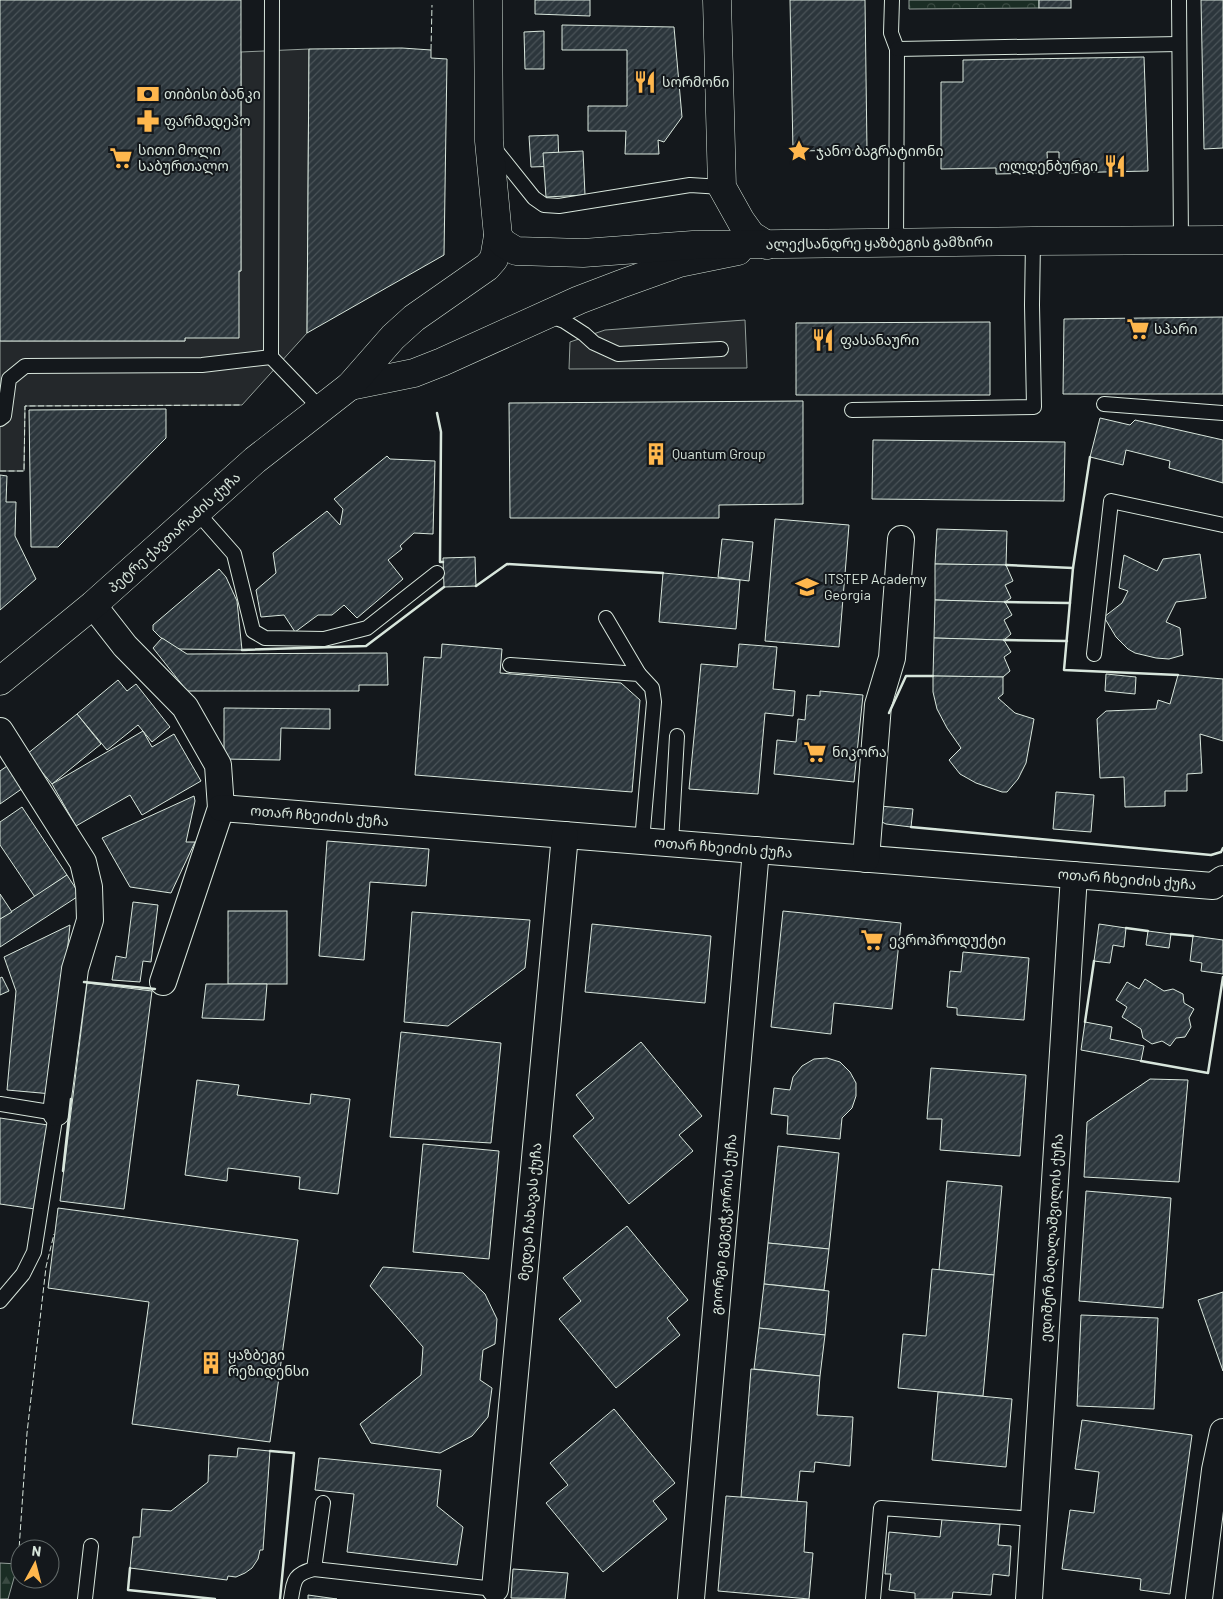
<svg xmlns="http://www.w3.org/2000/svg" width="1223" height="1599" font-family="Barlow,'Noto Sans Georgian',sans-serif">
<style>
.forest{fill:url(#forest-firs);stroke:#939e99}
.park{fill:url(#park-crowns);stroke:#939e99}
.parking{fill:#24282b;stroke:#939e99}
.building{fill:url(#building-hatch);stroke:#d8e6dc}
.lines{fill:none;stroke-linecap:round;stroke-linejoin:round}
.lane-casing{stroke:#d8e6dc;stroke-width:16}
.street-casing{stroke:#d8e6dc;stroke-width:28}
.secondary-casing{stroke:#d8e6dc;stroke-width:29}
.primary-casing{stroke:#d8e6dc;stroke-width:29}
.lane{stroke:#14181c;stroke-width:14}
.street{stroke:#14181c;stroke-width:26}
.secondary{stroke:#14181c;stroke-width:28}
.primary{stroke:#14181c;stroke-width:28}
.fence{stroke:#d8e6dc;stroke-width:1;stroke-dasharray:6 2.5;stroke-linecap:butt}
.wall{stroke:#d8e6dc;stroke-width:2.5}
.labels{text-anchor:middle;stroke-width:4;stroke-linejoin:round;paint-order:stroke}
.poi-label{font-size:14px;fill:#d8e6dc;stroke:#14181c;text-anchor:start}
.street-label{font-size:14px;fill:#d8e6dc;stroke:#14181c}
</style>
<defs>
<pattern id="forest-firs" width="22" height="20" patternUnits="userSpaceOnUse" patternTransform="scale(1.25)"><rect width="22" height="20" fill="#1a2d24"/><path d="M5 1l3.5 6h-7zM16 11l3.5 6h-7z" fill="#3b4b43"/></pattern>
<pattern id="park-crowns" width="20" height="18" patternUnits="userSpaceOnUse" patternTransform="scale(1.25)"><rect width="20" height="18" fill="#1a2d24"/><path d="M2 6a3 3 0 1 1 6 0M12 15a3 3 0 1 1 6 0" fill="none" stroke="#3b4b43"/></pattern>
<pattern id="building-hatch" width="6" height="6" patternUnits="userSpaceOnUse" patternTransform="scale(1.25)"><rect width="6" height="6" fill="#2c363c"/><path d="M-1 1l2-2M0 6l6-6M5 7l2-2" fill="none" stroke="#4a5358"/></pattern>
</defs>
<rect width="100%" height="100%" fill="#14181c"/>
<path class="forest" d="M0,1563l18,1 -10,35h-8z"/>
<path class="park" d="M909,0h130v8l-130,1z"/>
<g class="parking">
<path d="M309,49l-2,284 -65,72 -217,1 -1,65h-24v-130h185v-3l54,-67h2v-219z"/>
<path d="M745,320l2,48 -178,1 1,-27 35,-12z"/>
</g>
<g class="building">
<path d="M0,0h241v271h-2v67h-54v3h-185z"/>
<path d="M535,0h55v16l-55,-2z"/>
<path d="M790,0h75l2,150 -74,1z"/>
<rect x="1039" y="0" width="32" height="8"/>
<path d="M1201,0h22v148l-19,1z"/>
<path d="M562,25l112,2 8,90 -18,25 -6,-2 1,14h-34l1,-23h-38v-25h39v-56h-65z"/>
<path d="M544,31v38h-19l-1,-37z"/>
<path d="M402,48l29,2v8l16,1 -3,196 -137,78 2,-284z"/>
<path d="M1144,57l4,114 -89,2v-21h-12l1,21 -52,1v-6l-55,1v-87h22v-22z"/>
<path d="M558,135l1,31 -28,1 -2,-31z"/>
<path d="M583,151l2,44 -39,2 -3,-44z"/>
<path d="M1223,317v77h-160l1,-75z"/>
<path d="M990,322v73h-194v-72z"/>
<path d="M803,401v103l-84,1v13h-209l-1,-115z"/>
<path d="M166,409v29l-108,109h-27l-2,-137z"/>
<path d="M1100,418l30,7 5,-5 88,20v43l-54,-15 1,-7 -44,-11 -3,15 -33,-8z"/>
<path d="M873,440l192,2 -1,59 -192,-2z"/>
<path d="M387,456l3,3 45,2 -2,73 -19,-1 -14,13 2,3 -14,11 15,19 -46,39 -13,-13 -12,10h-14l-23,17 -11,-17 -23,2 -5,-27 20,-17 -3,-20 54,-42 13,14 3,-16 -9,-10z"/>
<path d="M0,475l7,1 -1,26h10l-1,34 21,43 -36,31z"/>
<path d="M775,519l74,6 -10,122 -74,-6z"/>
<path d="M937,529l70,2 -1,34 -71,-1z"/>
<path d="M722,539l31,3 -4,39 -31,-4z"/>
<path d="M1200,554l6,44 -30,4 -10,20 14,6 3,27 -14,4 -13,-1 -21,-5 -7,-4 -12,-12 -12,-20 18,-14 6,-12 -9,-3 5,-33 33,16 6,-12z"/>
<path d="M475,557l1,29 -32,1 -1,-29z"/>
<path d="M935,564l71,1 7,16 -8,4 6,13 -6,4 -70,-2z"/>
<path d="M219,569l7,8 11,24 5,49 -64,-1 -18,-12 -7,-7v-5z"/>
<path d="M663,573l77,7 -4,49 -77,-7z"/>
<path d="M935,600l70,2 7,13 -8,5 7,14 -7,6 -70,-2z"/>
<path d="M162,638l25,16 200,-1 1,32h-29v6h-172l-34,-43z"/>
<path d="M934,638l70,2 7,12 -7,5 6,14 -7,6 -70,-1z"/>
<path d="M442,644l60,5 -2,24 121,10 19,17 -8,92 -217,-17 9,-118 17,1z"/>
<path d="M739,644l38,3 -4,42 22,2 -2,25 -28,-3 -7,81 -69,-5 12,-125 36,3z"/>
<path d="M1106,674l30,3 -1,17 -30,-3z"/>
<path d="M1178,675l45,4v62l-23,-7 2,39 -15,1v17h-22v15l-40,1 -1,-30 -24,1 -3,-59 9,-8 50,-2 2,-9 12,4z"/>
<path d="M933,676l70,1v17l-5,4 17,15 19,6 -8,44 -8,16 -11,13h-5l-26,-9 -16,-9 -11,-14 12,-12 -14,-20 -10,-19 -4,-17z"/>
<path d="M118,680l9,11 9,-7 34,43 -18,15 -14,-17 -31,25 -30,-36z"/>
<path d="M820,691l43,4 -9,87 -80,-8 3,-34 19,2 2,-23 7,1 2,-25 13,1z"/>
<path d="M224,708l106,1v20l-49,-1 -1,32 -56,-1z"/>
<path d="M77,714l24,30 -49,40 -25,-30z"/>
<path d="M143,731l9,16 22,-13 27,47 -59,34 -12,-20 -54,31 -24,-42z"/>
<path d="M7,766l16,22 -23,16v-33z"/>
<path d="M1056,792l38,3 -3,37 -38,-3z"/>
<path d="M194,796l1,5 -9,41h9l-24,51 -41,-6 -28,-49z"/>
<path d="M880,806l33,3 -2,18 -25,-3 -4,-2 -2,-4z"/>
<path d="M22,807l45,68 -32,22 -35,-52v-23z"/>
<path d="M327,841l102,8 -3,37 -56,-4 -6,78 -45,-4z"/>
<path d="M67,875l13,20 -80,52v-28z"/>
<path d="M0,894l12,18 -12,7z"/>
<path d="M133,902l25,3 -7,57 -8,-1 -3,21 -28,-2 4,-24 10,2z"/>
<rect x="228" y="911" width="59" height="73"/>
<path d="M783,911l118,12 -9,86 -58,-6 -3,31 -60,-7z"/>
<path d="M412,912l118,8 -5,48 -77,58 -44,-4z"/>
<path d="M592,924l119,12 -6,67 -120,-11z"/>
<path d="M1099,924l27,4 -2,19 -11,-2 -3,18 -16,-2z"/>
<path d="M70,925l-18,169 -45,-4 9,-99 -12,-34z"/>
<path d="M1148,931l23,3 -2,14 -23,-3z"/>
<path d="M1193,936l30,4v34l-22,-3 1,-8 -12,-2z"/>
<path d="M963,952l66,6 -5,62 -67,-5v-7l-10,-1 3,-36 11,1z"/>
<path d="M2,977l7,14 -9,4v-17z"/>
<path d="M1145,979l19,12 9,-2 10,5 1,9 10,6 -5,9 2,9 -6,10 -9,1 -6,8 -8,-5 -10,3 -9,-6 -2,-9 -19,-12 5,-10 -11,-7 11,-18 12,7z"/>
<path d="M87,983l65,8 -28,218 -64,-8z"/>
<path d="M206,984h61l-3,36 -62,-2z"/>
<path d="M1085,1022l27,5 -2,12 34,7 -3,15 -60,-11z"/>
<path d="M401,1032l100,11 -10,100 -101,-6z"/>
<path d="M641,1042l61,74 -23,19 14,16 -64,53 -56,-68 21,-18 -18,-23z"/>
<path d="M827,1058l13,4 10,10 6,11v13l-4,12 -10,10 -2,21 -53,-5 1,-18 -17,-2 3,-26 16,2 3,-13 9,-11 12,-7z"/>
<path d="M931,1068l95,7 -6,81 -80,-6 2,-31h-15z"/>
<path d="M1150,1079l38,1 -9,102 -95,-5 3,-55z"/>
<path d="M197,1080l42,5 -2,10 73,9 1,-10 39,5 -12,95 -39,-5 1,-12 -72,-9 -1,13 -42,-6z"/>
<path d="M0,1118l48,7 -13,84 -35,-5z"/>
<path d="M423,1144l76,7 -10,108 -76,-7z"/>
<path d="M778,1146l61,7 -10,96 -61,-6z"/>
<path d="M947,1181l55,5 -8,89 -55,-5z"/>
<path d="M1086,1191l85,7 -8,110 -84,-7z"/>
<path d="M58,1208l240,32 -28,202 -138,-18 17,-122 -101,-14z"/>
<path d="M627,1226l61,74 -21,18 13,17 -64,53 -57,-69 22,-18 -18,-23z"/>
<path d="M768,1243l61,6 -5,41 -60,-6z"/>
<path d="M383,1267l80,6 22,21 12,25 -2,25 -12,6 -3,30 12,8 -4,29 -16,19 -32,17 -69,-10 -11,-19 61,-49 2,-28 -53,-61z"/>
<path d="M932,1269l62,6 -11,121 -85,-8 5,-54 23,2z"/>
<path d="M764,1284l65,7 -4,44 -66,-7z"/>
<path d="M1223,1292v79l-25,-71z"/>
<path d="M1081,1315l77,3 -4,91 -77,-3z"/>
<path d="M759,1328l66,7 -5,41 -66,-7z"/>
<path d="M751,1369l69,7 -3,39 36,2 -3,49 -35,-4 -1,10 -14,-1 -3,31 -56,-5z"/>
<path d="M938,1392l74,7 -6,68 -74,-7z"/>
<path d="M614,1409l61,74 -22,18 14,18 -64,53 -57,-69 22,-18 -18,-22z"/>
<path d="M1082,1420l110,15 -22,159 -30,-4 1,-11 -79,-10 8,-59 24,3 5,-41 -24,-3z"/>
<path d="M238,1448l32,3 -7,99h-3l-2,9 -6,9 -7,5 -9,4 -8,-1 -1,4 -97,-12 3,-31h7l2,-28 29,2 37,-29 1,-27 28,2z"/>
<path d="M319,1458l122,12 -4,36 26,21 -6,38 -110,-13 7,-58 -39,-4z"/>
<path d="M726,1496l81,6 -3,50 9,1 -4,46 -91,-8z"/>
<path d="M942,1519l58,5 -2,21 13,1 -2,30 -16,-2 -2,21 -38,-3 -1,7h-37v-6l-26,-3 2,-16h-6l4,-42 51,5z"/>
<path d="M513,1569l55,4 -3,26 -54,-1z"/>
<path d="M308,1595l29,4h-29z"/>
</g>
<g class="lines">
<defs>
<g id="lane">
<path d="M272,0l-1,357 49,51"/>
<path d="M892,0l-1,33 6,16 -1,194"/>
<path d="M1179,0l2,240"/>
<path d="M897,49l282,-5"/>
<path d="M494,148l40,50 10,7 15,1 131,-21 32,2"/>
<path d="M548,315l16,6 20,13 10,9 24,11 103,-5"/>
<path d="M1104,404l119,9"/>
<path d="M852,410l182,-3 -2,-102 1,-64"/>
<path d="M0,419l4,-3 5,-37 16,-13 177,-1 69,-8"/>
<path d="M197,512l37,42 19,77 12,7 59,1 43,-11 70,-55"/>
<path d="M606,618l33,56"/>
<path d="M1094,654l17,-153 112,24"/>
<path d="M510,665l129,9 13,14 2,14 -12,139"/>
<path d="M671,843l6,-107"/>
<path d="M0,1104l56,9 -22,139 -11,22 -23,27"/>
<path d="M314,1569l9,-66"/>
<path d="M85,1599l6,-53"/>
<path d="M291,1599c3,-19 3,-25 23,-30l181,20"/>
<path d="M873,1599l8,-91 154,11"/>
</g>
<g id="street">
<path d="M93,605l32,41 60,61 33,58 3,43 -58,174"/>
<path d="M0,731l83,131 6,25 1,33 -15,49 -19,144"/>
<path id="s1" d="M221,808l992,78 10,-7"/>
<path d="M866,859l12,-154 14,-47 9,-119"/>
<path id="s2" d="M495,1589l70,-754"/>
<path id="s3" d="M691,1599l65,-749"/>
<path id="s4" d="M1029,1599l45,-724"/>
<path d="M1199,1599l16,-129 8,-38"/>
</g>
<g id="secondary">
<path d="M717,0l5,187 19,34 10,14 16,10"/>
<path d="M350,386l64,-13 28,-11 137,-62 42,-16 58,-21 59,-12"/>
<path id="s5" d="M0,681l93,-76 162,-145 95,-74 43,-49 21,-19 73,-51 7,-8 4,-23"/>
</g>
<g id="primary">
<path id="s6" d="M488,0l1,141 9,95 5,7 13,8 67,2 110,-8 340,-4 190,-1"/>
</g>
</defs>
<use href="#lane" class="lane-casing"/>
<use href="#street" class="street-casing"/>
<use href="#secondary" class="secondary-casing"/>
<use href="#primary" class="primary-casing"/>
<use href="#lane" class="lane"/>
<use href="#street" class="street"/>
<use href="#secondary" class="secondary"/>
<use href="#primary" class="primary"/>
<g class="fence">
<path d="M431,50l1,-45"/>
<path d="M0,471h24l1,-65 217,-1"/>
<path d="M18,1564l9,-131 19,-166 8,-33"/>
</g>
<g class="wall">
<path d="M437,413l4,19 -1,130h3"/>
<path d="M1090,457l-17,111 -9,102 114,5"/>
<path d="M1006,565l67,3"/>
<path d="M476,586l31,-22 156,9"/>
<path d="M1005,602l65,1"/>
<path d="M1004,640l63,1"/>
<path d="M242,650l124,-4 78,-59"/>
<path d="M889,713l17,-37h27"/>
<path d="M911,827l300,28 10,-3 2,-4"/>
<path d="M1126,928l22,3"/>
<path d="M1171,934l22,2"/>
<path d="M84,982l71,7"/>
<path d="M1085,1022l9,-61"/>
<path d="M1141,1061l67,12 15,-96"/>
<path d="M63,1171l8,-72"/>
<path d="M270,1451l24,2 -14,146"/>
<path d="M130,1568l-2,22 87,9"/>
</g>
</g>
<defs>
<symbol id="restaurant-bare" viewBox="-9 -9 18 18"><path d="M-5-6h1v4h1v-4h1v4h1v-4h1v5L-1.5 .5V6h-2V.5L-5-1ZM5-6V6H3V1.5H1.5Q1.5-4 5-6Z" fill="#ffb74d" stroke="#14181c" stroke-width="2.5" paint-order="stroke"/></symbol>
<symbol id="bank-bare" viewBox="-9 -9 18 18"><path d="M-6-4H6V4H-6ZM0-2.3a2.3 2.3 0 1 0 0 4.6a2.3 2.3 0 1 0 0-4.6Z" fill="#ffb74d" stroke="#14181c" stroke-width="2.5" paint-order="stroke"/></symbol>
<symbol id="pharmacy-bare" viewBox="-9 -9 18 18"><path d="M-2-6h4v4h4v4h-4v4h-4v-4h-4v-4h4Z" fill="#ffb74d" stroke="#14181c" stroke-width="2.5" paint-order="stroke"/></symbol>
<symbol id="sight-bare" viewBox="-9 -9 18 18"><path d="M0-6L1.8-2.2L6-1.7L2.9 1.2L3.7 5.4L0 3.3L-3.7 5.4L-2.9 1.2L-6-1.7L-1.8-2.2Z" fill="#ffb74d" stroke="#14181c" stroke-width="2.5" paint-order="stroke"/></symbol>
<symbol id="supermarket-bare" viewBox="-9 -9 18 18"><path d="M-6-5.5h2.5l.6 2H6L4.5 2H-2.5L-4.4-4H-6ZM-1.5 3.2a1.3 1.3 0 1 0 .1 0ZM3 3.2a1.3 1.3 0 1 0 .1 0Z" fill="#ffb74d" stroke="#14181c" stroke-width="2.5" paint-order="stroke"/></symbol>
<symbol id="building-bare" viewBox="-9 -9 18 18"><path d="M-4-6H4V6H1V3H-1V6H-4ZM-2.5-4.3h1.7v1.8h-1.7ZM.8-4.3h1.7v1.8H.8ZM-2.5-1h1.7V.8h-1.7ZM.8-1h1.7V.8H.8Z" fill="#ffb74d" stroke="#14181c" stroke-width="2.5" paint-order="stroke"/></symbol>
<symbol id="university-bare" viewBox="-9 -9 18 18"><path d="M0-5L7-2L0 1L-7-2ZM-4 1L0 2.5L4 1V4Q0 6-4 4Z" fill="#ffb74d" stroke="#14181c" stroke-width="2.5" paint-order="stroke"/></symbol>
</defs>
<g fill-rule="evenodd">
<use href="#restaurant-bare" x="629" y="66" width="32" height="32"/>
<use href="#bank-bare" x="132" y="78" width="32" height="32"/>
<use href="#pharmacy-bare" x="132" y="105" width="32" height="32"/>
<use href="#sight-bare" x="783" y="135" width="32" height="32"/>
<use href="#supermarket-bare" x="105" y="142" width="32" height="32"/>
<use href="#restaurant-bare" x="1099" y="150" width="32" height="32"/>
<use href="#supermarket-bare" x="1122" y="313" width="32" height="32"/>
<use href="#restaurant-bare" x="807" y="324" width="32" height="32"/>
<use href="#building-bare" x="640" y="438" width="32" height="32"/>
<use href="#university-bare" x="791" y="571" width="32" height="32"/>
<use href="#supermarket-bare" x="799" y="736" width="32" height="32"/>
<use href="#supermarket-bare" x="856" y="924" width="32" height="32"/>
<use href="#building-bare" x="195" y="1347" width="32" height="32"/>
</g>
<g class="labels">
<g class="poi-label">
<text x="662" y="87">სორმონი</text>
<text x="164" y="99">თიბისი ბანკი</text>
<text x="164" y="126">ფარმადეპო</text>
<text x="138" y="155">სითი მოლი<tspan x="138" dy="16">საბურთალო</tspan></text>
<text x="816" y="156">ჯანო ბაგრატიონი</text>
<text x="1098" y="171" text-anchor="end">ოლდენბურგი</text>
<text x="1154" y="334">სპარი</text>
<text x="840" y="345">ფასანაური</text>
<text x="672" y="459">Quantum Group</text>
<text x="824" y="584">ITSTEP Academy<tspan x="824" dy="16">Georgia</tspan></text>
<text x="832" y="757">ნიკორა</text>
<text x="889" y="945">ევროპროდუქტი</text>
<text x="228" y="1360">ყაზბეგი<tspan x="228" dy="16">რეზიდენსი</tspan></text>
</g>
<g class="street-label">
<text dy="5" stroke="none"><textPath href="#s6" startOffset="624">ალექსანდრე ყაზბეგის გამზირი</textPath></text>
<text dy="5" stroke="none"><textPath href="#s5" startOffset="229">პეტრე ქავთარაძის ქუჩა</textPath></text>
<text dy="5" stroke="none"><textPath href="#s1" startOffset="99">ოთარ ჩხეიძის ქუჩა</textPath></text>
<text dy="5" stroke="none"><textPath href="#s1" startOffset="504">ოთარ ჩხეიძის ქუჩა</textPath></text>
<text dy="5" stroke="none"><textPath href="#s1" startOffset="909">ოთარ ჩხეიძის ქუჩა</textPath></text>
<text dy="5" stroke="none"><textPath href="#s2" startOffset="379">მედეა ჩახავას ქუჩა</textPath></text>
<text dy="5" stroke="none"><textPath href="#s3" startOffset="376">გიორგი გეგეჭკორის ქუჩა</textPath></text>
<text dy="5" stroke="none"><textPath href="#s4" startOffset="362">ედიშერ მაღალაშვილის ქუჩა</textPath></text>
</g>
</g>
<g transform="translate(35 1564) rotate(7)"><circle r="24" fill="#14181c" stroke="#626a69"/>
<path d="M0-4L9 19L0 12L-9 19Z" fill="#ffb74d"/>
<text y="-8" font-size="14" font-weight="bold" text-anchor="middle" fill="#d8e6dc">N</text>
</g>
</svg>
